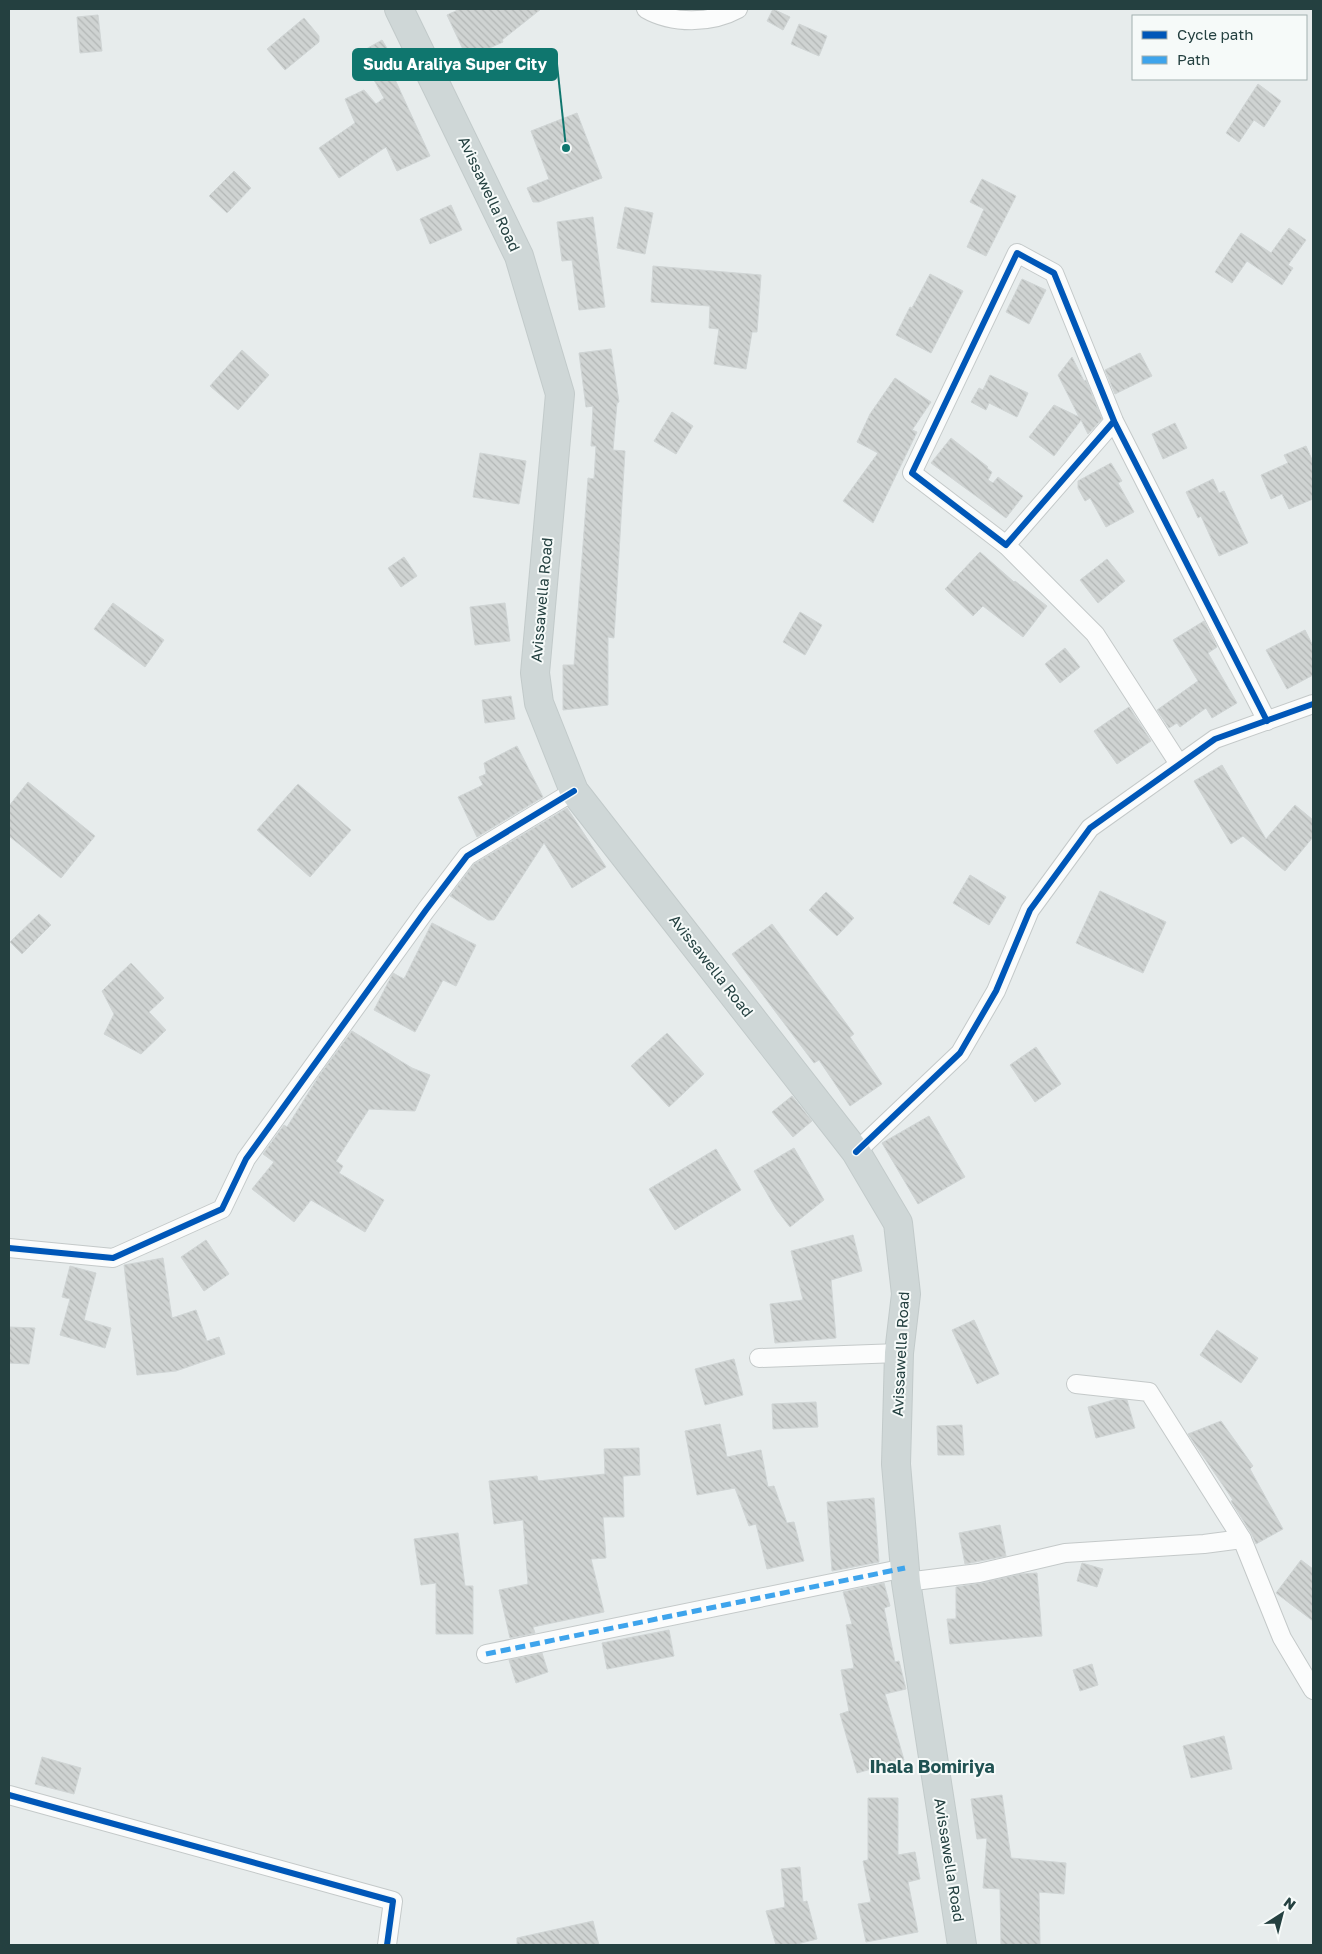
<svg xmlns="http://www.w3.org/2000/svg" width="1322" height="1954" font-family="'Golos Text',sans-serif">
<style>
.building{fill:url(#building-back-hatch);stroke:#d0d5d5}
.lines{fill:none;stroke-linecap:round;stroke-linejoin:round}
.minor-casing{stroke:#c4c9c9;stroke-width:20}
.primary-casing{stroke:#c2caca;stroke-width:30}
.minor{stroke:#fbfcfc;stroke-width:18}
.primary{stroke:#cfd7d7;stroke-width:28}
.quiet{stroke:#3ea4ec;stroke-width:5;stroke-dasharray:10 5;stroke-linecap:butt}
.cycleway-casing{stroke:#f6faf9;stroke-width:9}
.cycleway{stroke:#0057b8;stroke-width:6}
.labels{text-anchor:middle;stroke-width:4;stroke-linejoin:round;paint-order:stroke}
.street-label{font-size:15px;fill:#244040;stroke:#f6faf9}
.quarter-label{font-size:18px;font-weight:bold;fill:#205252;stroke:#f6faf9}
.leader{fill:none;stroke:#0f766e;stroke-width:2}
.callout-dot{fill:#0f766e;stroke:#f6faf9;stroke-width:2}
.callout{fill:#0f766e;stroke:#0f766e;stroke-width:2}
.callout-label{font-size:16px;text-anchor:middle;font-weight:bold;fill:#fff}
</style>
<defs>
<pattern id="building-back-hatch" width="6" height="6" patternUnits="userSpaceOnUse" patternTransform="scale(1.25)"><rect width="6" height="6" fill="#cfd3d2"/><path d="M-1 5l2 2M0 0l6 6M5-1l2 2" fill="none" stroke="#b2b6b5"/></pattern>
</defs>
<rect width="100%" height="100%" fill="#e7ecec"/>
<g class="building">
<path d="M460,9h81l-39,31 1,2 -36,16 -20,-43z"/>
<path d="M773,9l17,8 -7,13 -16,-9z"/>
<path d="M98,15l4,36 -22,2 -3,-36z"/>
<path d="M304,18l15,18v6l-34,28 -18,-21z"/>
<path d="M799,24l28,12 -8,20 -28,-12z"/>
<path d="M382,40l11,18 -6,4 43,94 -33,15 -11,-24 -47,31 -20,-30 36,-25 -10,-24 19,-9 12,14 8,-6 -25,-45z"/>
<path d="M1258,84l23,17 -17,26 -10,-7 -15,22 -13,-9z"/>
<path d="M577,113l25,65 -63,24h-6l-6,-14 22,-9 -18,-48z"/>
<path d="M234,171l17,17 -24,25 -18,-17z"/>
<path d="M982,179l34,17 -30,60 -19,-9 17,-38 -14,-7z"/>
<path d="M451,205l11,25 -32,14 -10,-25z"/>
<path d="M625,207l28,6 -8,41 -28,-6z"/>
<path d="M593,217l12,90 -26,3 -7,-50 -10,1 -5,-39z"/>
<path d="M1289,228l17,12 -18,25 5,3 -11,17 -35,-24 -15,22 -17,-11 26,-39 30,20z"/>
<path d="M653,266l108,9 -4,57h-5l-6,37 -32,-5 5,-35 -10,-1 1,-22 -59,-4z"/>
<path d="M930,274l33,17 -32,62 -35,-18 14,-28 2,1z"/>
<path d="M1022,279l24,11 -17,34 -23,-12z"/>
<path d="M611,349l8,53 -2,1 -4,47 12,1 -11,187 -6,-1v68l-45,5v-45h11l14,-187 6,1 2,-33h-5l2,-40 -7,1 -7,-54z"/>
<path d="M242,350l27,25 -31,35 -28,-24z"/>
<path d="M1140,353l12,23 -37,18 -10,-24z"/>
<path d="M1072,357l12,24 2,-1 16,39 -14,15 -7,-14 -27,36 -25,-19 25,-32 25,12 -21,-42z"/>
<path d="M990,375l38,18 -11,24 -28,-14 -3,7 -15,-8 8,-14 4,2z"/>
<path d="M895,378l36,24 -19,28 5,2 -44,91 -30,-22 35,-48 -21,-11 13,-28z"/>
<path d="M672,412l21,14 -17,28 -22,-13z"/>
<path d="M1175,423l12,25 -24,11 -11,-25z"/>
<path d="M951,438l37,29 -1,1 5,4 -4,8 5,3 5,-6 25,19 -17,22 -75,-55z"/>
<path d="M1306,446l7,16v37l-24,10 -7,-15 -11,5 -10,-24 27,-12 -4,-8z"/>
<path d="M480,453l46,8 -7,43 -46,-7z"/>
<path d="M1111,463l11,18 -4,2 16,29 -28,15 -16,-29 -5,3 -7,-13v-7z"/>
<path d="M1213,479l6,14 5,-2 24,52 -29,13 -18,-40 -3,2 -12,-26z"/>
<path d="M980,552l34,30 1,-1 32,25 -24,31 -40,-31 -10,10 -28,-27z"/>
<path d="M404,557l13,19 -16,11 -13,-19z"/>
<path d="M1107,559l18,22 -27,22 -18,-23z"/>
<path d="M113,603l51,37 -19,27 -51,-38z"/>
<path d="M505,603l5,38 -35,4 -5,-38z"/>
<path d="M800,612l22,13 -17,30 -22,-13z"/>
<path d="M1204,621l13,26 -9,6 29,50 -25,15 -6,-10 -26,19 -3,-4 -8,5 -12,-18 41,-29 -25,-41z"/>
<path d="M1305,630l8,16v29l-26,14 -21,-39z"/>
<path d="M1065,648l15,19 -20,16 -15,-19z"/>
<path d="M511,696l4,23 -30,4 -3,-23z"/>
<path d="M1129,707l22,34 -34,23 -23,-33z"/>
<path d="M517,746l26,51 -66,40 -19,-40 25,-12 -4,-8 7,-3 -2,-11z"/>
<path d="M1222,765l44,74 29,-34 18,15v17l-28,34 -42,-35 -12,8 -37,-63z"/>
<path d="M28,782l67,54 -34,42 -52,-42v-30z"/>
<path d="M298,784l53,46 -41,47 -53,-47z"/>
<path d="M567,808l39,59 -34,21 -28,-45 -50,77h-6l-38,-24 24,-32z"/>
<path d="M970,875l36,22 -17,28 -36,-22z"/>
<path d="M1100,891l66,31 -23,51 -67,-30z"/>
<path d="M826,892l28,26 -17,18 -28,-26z"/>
<path d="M39,914l12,11 -29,29 -12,-12z"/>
<path d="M432,923l44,22 -20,41 -13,-6 -28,52 -41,-22 19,-37 11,6z"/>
<path d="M772,924l82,110 -4,3 32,47 -32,22 -31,-46 -5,3 -82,-109z"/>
<path d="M131,963l33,35 -15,14 17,18 -25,24 -37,-20 10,-20 -12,-23z"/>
<path d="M352,1031l60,37 18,7 -15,36 -46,-2 -33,52 7,5 -4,7 45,27 -19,32 -54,-32 -17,22 -42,-33 22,-27 -11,-8 21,-29 3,2 32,-51z"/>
<path d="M667,1033l37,41 -35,33 -38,-41z"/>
<path d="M1036,1047l25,37 -26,18 -25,-37z"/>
<path d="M792,1096l20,25 -19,16 -21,-25z"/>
<path d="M929,1116l36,61 -47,27 -36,-61z"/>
<path d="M794,1148l30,52 -34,27 -14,-18 -22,-38z"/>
<path d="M716,1149l25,41 -66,40 -26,-41z"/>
<path d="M853,1235l9,36 -31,9 5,58 -61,5 -5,-39 33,-4 -12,-49z"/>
<path d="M206,1240l23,34 -25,17 -23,-34z"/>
<path d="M163,1258l9,60 24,-8 11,31 12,-4 6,17 -49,17 -39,4 -13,-110z"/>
<path d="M70,1266l26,7 -12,47 27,8 -6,20 -45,-13 10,-36 -8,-2z"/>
<path d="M974,1320l25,54 -22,10 -25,-54z"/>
<path d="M9,1327l26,1 -6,36 -20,-1z"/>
<path d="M1217,1330l41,28 -17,25 -41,-28z"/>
<path d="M734,1359l9,36 -38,10 -10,-36z"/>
<path d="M1117,1399l10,1 8,28 -39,10 -8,-31z"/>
<path d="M816,1402l2,25 -45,2 -1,-25z"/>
<path d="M1221,1421l32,45 -3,3 33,60 -27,15 -5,-11 -20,-32 2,-1 -45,-66z"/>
<path d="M720,1424l7,33 34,-7 7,37 6,-1 13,37 7,-1 10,39 -37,8 -11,-45 -7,2 -14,-38 -38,7 -12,-64z"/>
<path d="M962,1425l2,30h-26l-1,-29z"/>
<path d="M639,1448l1,27 -17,1 1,41h-21l3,41 -15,1 13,53 -71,15 2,6 -25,5 -11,-48 29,-6 -5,-64 -29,4 -5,-43 48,-5 1,5 67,-7 -1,-25z"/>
<path d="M874,1498l5,64 -47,9 -5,-69z"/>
<path d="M1000,1525l6,31 -41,8 -6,-31z"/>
<path d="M458,1533l7,53h8v48h-37v-51l-15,2 -7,-46z"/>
<path d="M1301,1560l12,9v52l-37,-28z"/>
<path d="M1082,1563l21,6 -6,18 -20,-6z"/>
<path d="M1037,1573l5,63 -92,8 -3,-25h9v-32l25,-4 39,-9z"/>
<path d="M884,1583l6,23 -6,2 11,54 4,-1 7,28 -21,5 19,66 -47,13 -17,-59 9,-3 -8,-41 13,-2 -8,-43 6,-1 -9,-32z"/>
<path d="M669,1630l5,26 -67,13 -5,-26z"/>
<path d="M542,1653l6,19 -32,11 -7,-23z"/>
<path d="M1092,1664l6,21 -18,6 -7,-21z"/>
<path d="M1224,1736l8,33 -41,9 -8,-32z"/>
<path d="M42,1757l39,11 -7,26 -39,-10z"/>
<path d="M1002,1795l9,63 55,5 -2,31 -25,-2 1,53h-39l-1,-56 -17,-1 4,-50 -10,1 -6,-40z"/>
<path d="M868,1798h30v57l17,-3 5,27 -12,3 10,50 -52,10 -8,-38 13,-2 -8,-41 5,-1z"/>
<path d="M800,1867l3,35 4,-1 10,38 -24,6h-17l-10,-34 19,-4 -4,-38z"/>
<path d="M593,1921l6,24h-82v-7z"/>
</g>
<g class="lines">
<defs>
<g id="minor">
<path d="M646,9c26,15 65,15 92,0"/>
<path d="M1114,421l-108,124 -94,-72 105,-220 37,20 60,148 153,300"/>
<path d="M1006,545l89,89 84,130"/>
<path d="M856,1152l104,-99 36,-62 34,-81 60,-82 125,-89 98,-35"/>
<path d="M9,1248l104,10 109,-49 24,-50 180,-249 41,-54 107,-65"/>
<path d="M759,1358l140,-5"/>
<path d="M1076,1384l73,8 93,147 40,99 31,52"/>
<path d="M906,1582l73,-9 86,-20 139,-9 38,-5"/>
<path d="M486,1654l419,-86"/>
<path d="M9,1795l384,106 -6,44"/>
</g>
<path id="primary" d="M399,9l120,247 41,138 -25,279 4,30 35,88 282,361 42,71 8,71 -7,59 -3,111 10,118 56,363"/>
</defs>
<use href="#minor" class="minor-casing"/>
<use href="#primary" class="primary-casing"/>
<use href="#minor" class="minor"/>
<use href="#primary" class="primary"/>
<path class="quiet" d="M486,1654l419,-86"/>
<defs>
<g id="cycleway">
<path d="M1114,421l-108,124 -94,-72 105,-220 37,20 60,148 153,300"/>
<path d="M856,1152l104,-99 36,-62 34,-81 60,-82 125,-89 98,-35"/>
<path d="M9,1248l104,10 109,-49 24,-50 180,-249 41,-54 107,-65"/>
<path d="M9,1795l384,106 -6,44"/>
</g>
</defs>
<use href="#cycleway" class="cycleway-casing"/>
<use href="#cycleway" class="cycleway"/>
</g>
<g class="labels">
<g class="street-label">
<text transform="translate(489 194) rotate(65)" y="5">Avissawella Road</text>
<text transform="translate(542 600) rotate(-85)" y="5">Avissawella Road</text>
<text transform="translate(711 966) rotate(52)" y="5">Avissawella Road</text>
<text transform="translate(901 1354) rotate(-87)" y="5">Avissawella Road</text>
<text transform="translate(949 1860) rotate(81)" y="5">Avissawella Road</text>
</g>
<g class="quarter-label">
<text x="932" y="1773">Ihala Bomiriya</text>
</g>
</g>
<path class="leader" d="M566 148L557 64"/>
<circle class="callout-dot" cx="566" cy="148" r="5"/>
<rect class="callout" x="353" y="49" width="204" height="31" rx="5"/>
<g class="callout-label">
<text x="455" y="70">Sudu Araliya Super City</text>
</g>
<rect width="1322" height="1954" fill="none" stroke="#244040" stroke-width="20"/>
<rect x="1132" y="15" width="175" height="65" fill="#f6faf9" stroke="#a2b0af"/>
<rect x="1142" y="31" width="25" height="8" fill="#0057b8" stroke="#a2b0af"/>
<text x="1177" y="40" font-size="15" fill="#244040">Cycle path</text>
<rect x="1142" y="56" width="25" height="8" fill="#3ea4ec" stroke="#a2b0af"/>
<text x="1177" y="65" font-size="15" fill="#244040">Path</text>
<g transform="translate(1282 1914) rotate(36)" stroke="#f6faf9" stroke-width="4" paint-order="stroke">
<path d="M0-4L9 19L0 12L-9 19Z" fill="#244040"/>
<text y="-8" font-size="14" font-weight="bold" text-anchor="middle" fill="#244040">N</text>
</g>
</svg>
